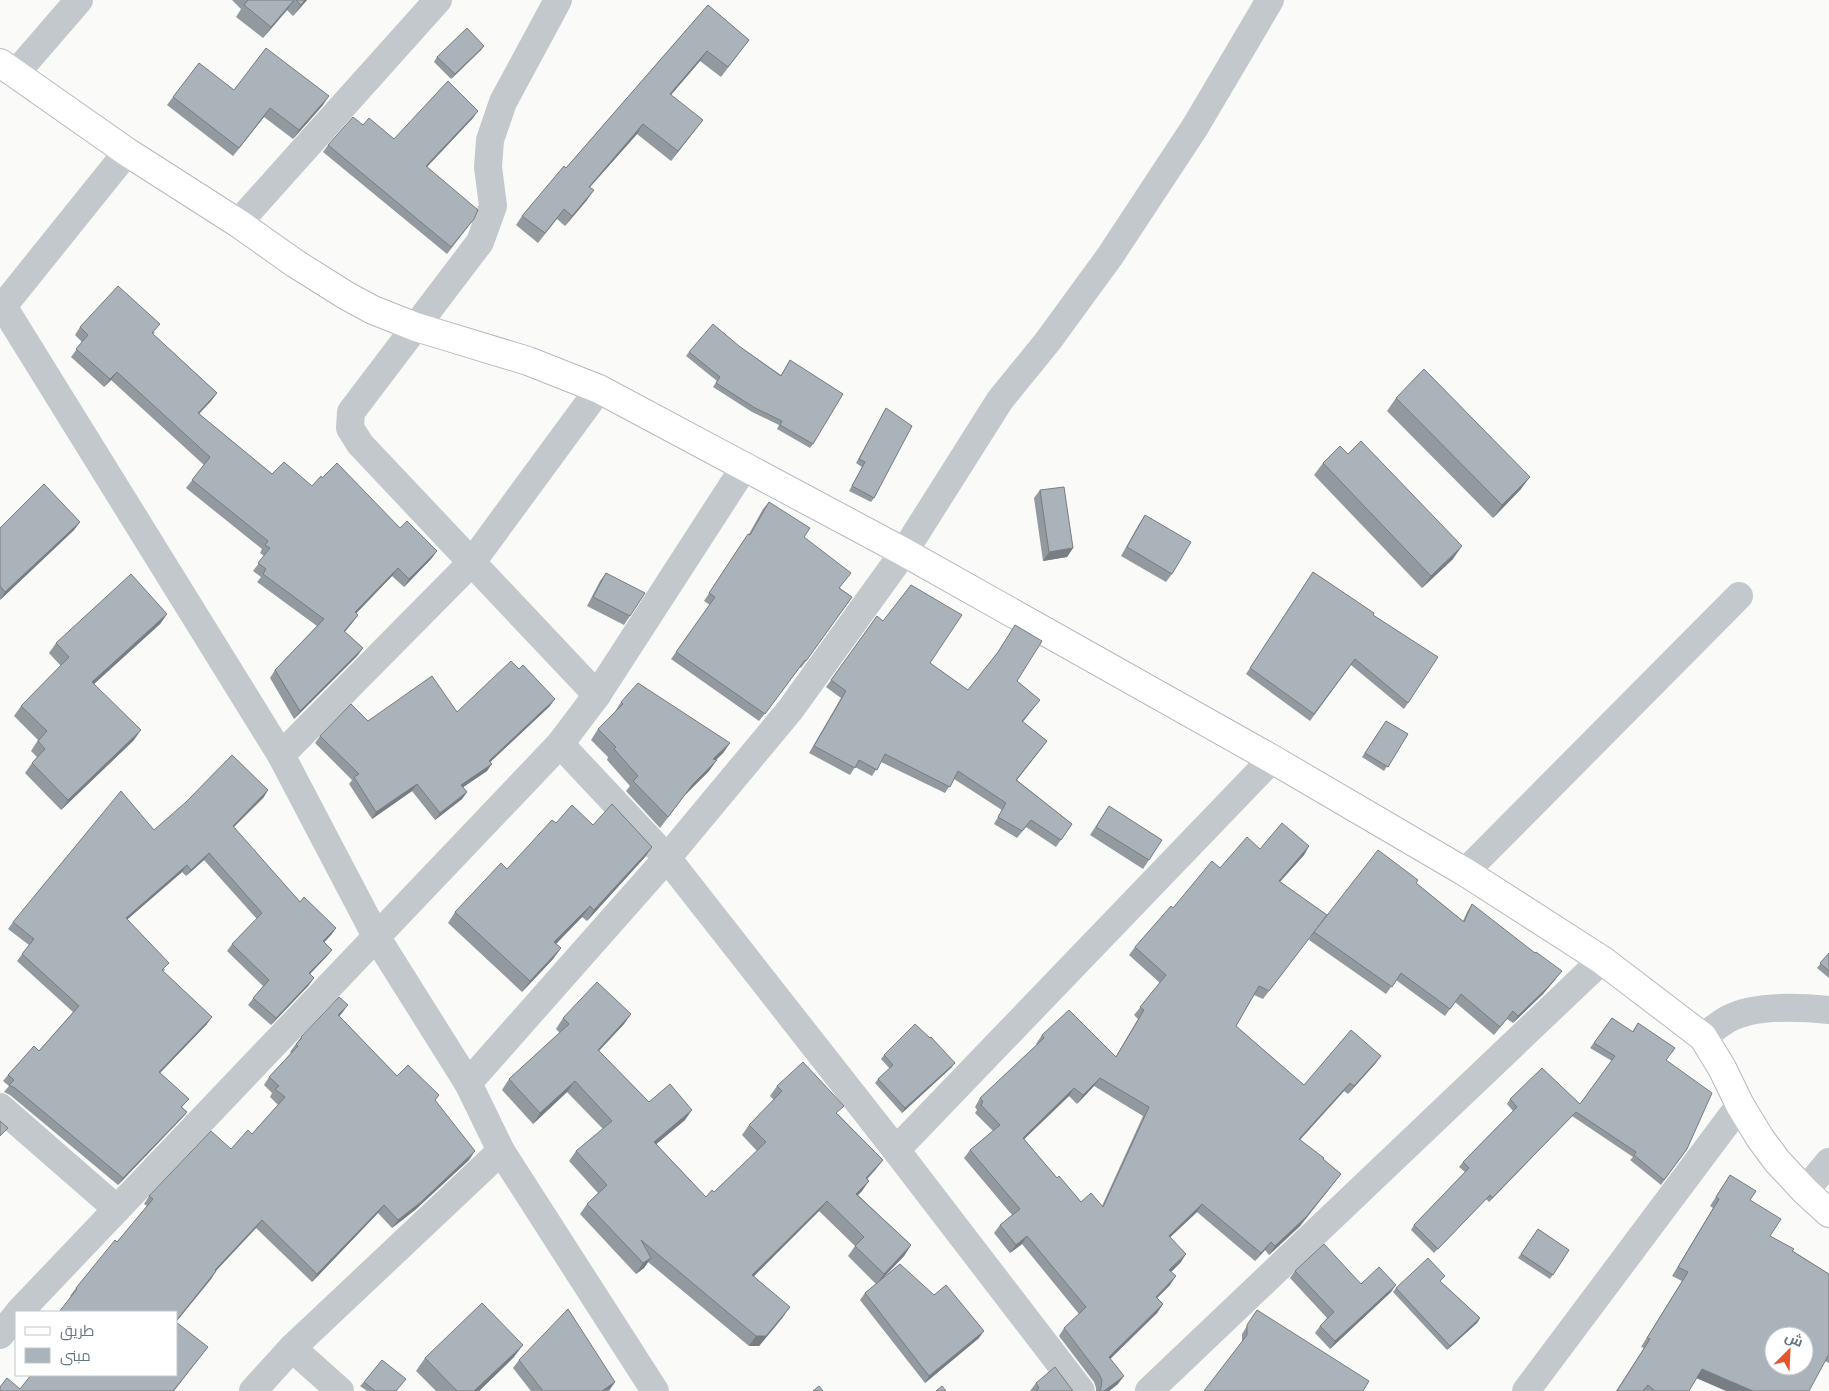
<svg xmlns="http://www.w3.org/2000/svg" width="1829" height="1391" font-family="Helvetica,Cairo,sans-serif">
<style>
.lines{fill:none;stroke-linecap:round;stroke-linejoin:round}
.secondary-casing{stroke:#b3babf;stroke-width:30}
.street{stroke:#c3c8cc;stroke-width:28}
.secondary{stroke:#fff;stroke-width:28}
.wall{fill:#929a9f;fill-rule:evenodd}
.shaded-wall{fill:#777d82}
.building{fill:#aab3b9;stroke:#777d82;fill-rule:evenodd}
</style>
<rect width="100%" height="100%" fill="#fafaf8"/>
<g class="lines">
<defs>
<path id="secondary" d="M0,63l127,89 111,71 58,41 51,32 26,14 43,17 112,34 71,28 305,163 368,207 193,113 137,88 101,77 19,31 18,37 20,33 17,23 28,30 24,22"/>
</defs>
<use href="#secondary" class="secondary-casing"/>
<g class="street">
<path d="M558,0l-55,102 -13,38 -2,27 5,39 -13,36 -129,170 -1,16 10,16 237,251"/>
<path d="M16,73l63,-73"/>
<path d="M238,223l200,-223"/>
<path d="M3,306l278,449 96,183 91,145 33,68 154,240"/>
<path d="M0,310l127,-158"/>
<path d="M560,744l107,114 229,292 185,241"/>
<path d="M281,755l191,-193 127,-173"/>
<path d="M1465,872l274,-276"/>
<path d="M1703,1037c8,-6 16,-13 25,-18 26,-14 72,-12 101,-9"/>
<path d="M468,1083l199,-225 123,-148 114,-158 96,-152 48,-59 62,-85 85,-129 75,-127"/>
<path d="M0,1107l117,102"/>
<path d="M896,1150l376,-391"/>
<path d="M1805,1191l24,-29"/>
<path d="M19,1312l541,-568 37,-49 148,-229"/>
<path d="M0,1335l16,-19"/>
<path d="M292,1348l48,43"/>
<path d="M253,1391l39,-43 209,-197"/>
<path d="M1149,1391l453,-431"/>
<path d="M1526,1391l214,-286"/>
</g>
<use href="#secondary" class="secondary"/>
</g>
<g class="wall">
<path d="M232,0h75l-14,16 -6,-6 -24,28 -27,-21 5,-8z"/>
<path d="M708,5l41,35 -28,37 -21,-16 -29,34 25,34 -25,32 -34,-27 -47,53 -3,13 -22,26 -8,-7 -19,24 -22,-18 6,-9 44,-48z"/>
<path d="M484,46l-3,4 -30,29 -17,-17 3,-5z"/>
<path d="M234,90l89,15 -30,34 -29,-22 -31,39 -66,-51 6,-8z"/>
<path d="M473,118l-46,49 47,52 -27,35 -124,-102 5,-7 35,-20 31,14z"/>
<path d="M80,327l75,5 -2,2 64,59 -6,8 -12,13 73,60 40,12 88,42 37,23 -6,8 -27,28 -12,-11 -36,37 2,2 -6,8 -7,9 18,16 -6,8 -63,63 -24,-41 5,-8 42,-44 -60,-44 4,-5 -8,-6 11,-15 -4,-3 2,-4 -76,-61 18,-23 -93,-85 -7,7 -33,-30 11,-15 -7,-7z"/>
<path d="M739,346l42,29 9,-15 23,84 -3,4 -33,-19 2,-4 -27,-13 -39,-25 4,-6 -31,-25 3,-4z"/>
<path d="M1396,398l125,91 -28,29 -106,-107z"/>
<path d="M886,408l-12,90 -3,4 -22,-11 13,-24 -6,-4z"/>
<path d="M1323,463l130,96 -31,29 -108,-113z"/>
<path d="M1040,490l33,58 -6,9 -24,4 -9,-63z"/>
<path d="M769,502l35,35 36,51 12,9 -51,71 -1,-1 -41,54 -88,-62 39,-54 -6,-4 39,-60 6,-7 14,-25z"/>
<path d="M1145,515l27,59 -6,8 -45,-26 18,-32z"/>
<path d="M80,522l-6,8 -74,70v-72z"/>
<path d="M1313,572l60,43 35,88 -4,6 -53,-44 -41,56 -64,-47z"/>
<path d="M606,573l24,43 -6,9 -37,-19 13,-25z"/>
<path d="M167,614l-7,10 -66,60 40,56 -73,70 -36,-37 7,-10 5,-6 -6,-6 7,-11 -24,-24 7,-10 40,-40 -12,-13 7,-10z"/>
<path d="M877,616l53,47 38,27 28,-35 19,-30 2,56 23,19 -17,22 24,19 -30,39 55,44 -16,23 -30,-20 -9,11 -23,-14 8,-14 -48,-31 -9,14 -64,-31 -9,14 -17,-9 -5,8 -41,-22 32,-55 -15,-11z"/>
<path d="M621,702l109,41 -7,10 -7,7 -7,11 -24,24 -25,33 -34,-37 4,-5 -23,-26 1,-3 -17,-17 7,-11 16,-16z"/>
<path d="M550,706l-60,56 -3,9 -24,16 4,5 -5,7 -27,21 -23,-29 -40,28 -23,-35 3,-4 -37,-37 5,-7 48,-15 89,-9z"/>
<path d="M1386,721l22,13 -24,37 -22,-14z"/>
<path d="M264,797l-31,30 67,75 36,26 -5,7 -7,7 8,8 -5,6 -17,18 -1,11 -38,40 -23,-20 15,-19 -36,-35 5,-7 25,-25 -53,-59 -18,16 -4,-4 -55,47 38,51 -2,1 44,53 -47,49 29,26 -7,8 5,5 -5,6 -64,67 -108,-90 -6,-3 5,-6 -6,-5 5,-6 31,-24 34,-39 -56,-51 12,-16 -21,-16 5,-7 141,-92z"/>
<path d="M1109,806l40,54 -6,9 -53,-34z"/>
<path d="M556,823l37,2 59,22 -7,10 -58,64 -5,-4 -26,27 5,4 -8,11 -31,33 -74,-69 7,-11 52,-43z"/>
<path d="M1309,846l-5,9 -24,27 47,33 89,-32 47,38 4,-9 5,-8 84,75 -13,15 -30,29 -6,-4 -13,16 -39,-33 -10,14 -49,-36 -10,14 -77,-54 4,-7 -50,66 -9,-4 -18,31 68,59 77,-29 -6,8 -27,30 -4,-3 -44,49 41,34 -41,52 -31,29 -4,-5 -10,11 -58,-49 -27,25 11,25 -10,10 -1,13 -13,13 6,6 -6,9 -47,46 8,25 -9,7h-13v-3l-2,-6 -35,-46 5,-8 15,-14 -57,-70 -12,9 -16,-20 6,-8 12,-10 -48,-57 6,-8 23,-19 -18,-18 2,-3 -2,-3 5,-9 57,-53 -1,-1 6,-9 74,21 22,-37 -4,-4 26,-32 -31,-28 6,-8 38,-39 47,-40 40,-19zM1094,1086l49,30 -41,90 -21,-4 -24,-24 -33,-39 45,-43 8,8z"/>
<path d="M1829,953v25l-12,-10z"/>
<path d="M342,1013l-3,3 6,6 52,54 42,19 -4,5 34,60 -54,50 -23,18 -14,-15 -66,69 -56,-54 -40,43 -5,8 -35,43v-10l-105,-15 -1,-1 6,-8 41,-46 30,-36 -3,-2 5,-8 82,-47 21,-15 26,-29 -8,-8 2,-4 -8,-8 5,-8 22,-24 -1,-1 11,-15z"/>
<path d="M631,1014l-7,10 -25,27 50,51 36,18 -29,24 50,53 8,-5 43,-41 -15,-16 7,-10 25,-25 -4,-4 7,-10 61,28 45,46 -8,10 -8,9 -5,12 -4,4 53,50 -7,11 -24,25 99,57 -54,45 -65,-83 5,-7 11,-9 -28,-28 7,-10 -36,-35 -65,65 29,41 -24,29h-10l-101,-84 -4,6 -8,6 -56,-60 7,-10 11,-11 -29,-32 7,-10 27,-22 -36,-37 -34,32 -31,-34 7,-11 51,-46 -4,-4 7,-11z"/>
<path d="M1612,1018l20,14 6,-9 28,37 21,89 -26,36 -31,-25 3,-3 -61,-41 -83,86 -3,-3 -52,54 -23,-23 3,-5 51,-53 -6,-5 4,-5 50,-51 -6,-7 3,-5 70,5 32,-43 -22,-13z"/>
<path d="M884,1055l68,12 -50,46 -27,-30 3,-4 12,-10 -9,-10z"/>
<path d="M1730,1175l20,25 20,36 59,38v89l-4,-2 -129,17 -7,13h-73l28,-43 -3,-1 41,-66 -10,-5 41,-68 -3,-2z"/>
<path d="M1538,1229l31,21 -19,29 -32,-21z"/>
<path d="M1295,1271l66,13 30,8 -61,57 -15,-16 5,-7 7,-8 -37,-40z"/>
<path d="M1441,1282l39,36 -3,5 -30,27 -54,-58 3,-4z"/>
<path d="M1257,1310l106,81 -121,-49v-8z"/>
<path d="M514,1357l-35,34h-43l-20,-20 9,-13z"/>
<path d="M519,1360l96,22 -6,9h-78l-18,-23z"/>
<path d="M364,1382l33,9h-30l-7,-5z"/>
<path d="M1036,1383l37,8h-43z"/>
</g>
<g class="shaded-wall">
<path d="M294,0l-7,10 -24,28 8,-11z"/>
<path d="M305,0h2l-14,16 8,-11z"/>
<path d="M484,46l-3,4 -30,29 4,-5z"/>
<path d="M707,51l-7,10 -37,43 7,-10z"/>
<path d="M329,96l-6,9 -30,34 6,-9z"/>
<path d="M270,108l-6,9 -31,39 6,-8z"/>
<path d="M478,111l-5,7 -52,55 5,-7z"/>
<path d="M703,120l-7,9 -25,32 7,-10z"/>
<path d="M643,124l-6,10 -55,62 7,-9z"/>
<path d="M594,190l-7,10 -22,26 7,-10z"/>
<path d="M117,372l-6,8 -7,7 6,-8z"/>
<path d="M217,393l-6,8 -19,20 6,-8z"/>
<path d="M1530,477l-9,12 -28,29 9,-13z"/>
<path d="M80,522l-6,8 -74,70 5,-8z"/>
<path d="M1462,546l-9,13 -31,29 9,-12z"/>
<path d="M1073,548l-6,9 -24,4 6,-9z"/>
<path d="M437,551l-6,8 -27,28 5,-8z"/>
<path d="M398,568l-6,8 -42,44 5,-8z"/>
<path d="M167,614l-7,10 -75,68 7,-10z"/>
<path d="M358,615l-6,8 -14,16 6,-8z"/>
<path d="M363,648l-6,8 -63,63 6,-8z"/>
<path d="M555,699l-5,7 -66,62 5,-7z"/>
<path d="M141,730l-7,10 -73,70 7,-10z"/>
<path d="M1047,741l-5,7 -31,39 5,-7z"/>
<path d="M730,743l-7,10 -17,16 7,-10z"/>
<path d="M717,760l-8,11 -24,24 -25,33 33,-44z"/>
<path d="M492,764l-5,7 -31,21 5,-7z"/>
<path d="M417,784l-5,7 -40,28 4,-7z"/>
<path d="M268,790l-4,7 -36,36 5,-7z"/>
<path d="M467,792l-5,7 -27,21 5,-7z"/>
<path d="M1309,846l-5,9 -31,34 6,-8z"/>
<path d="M652,847l-7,10 -58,64 7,-11z"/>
<path d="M209,853l-5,7 -18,16 5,-6z"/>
<path d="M187,865l-5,7 -61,53 5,-7z"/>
<path d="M590,906l-8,11 -35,36 7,-11z"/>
<path d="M336,928l-5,7 -12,13 4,-7z"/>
<path d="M561,948l-8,11 -31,33 8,-11z"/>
<path d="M332,950l-5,6 -23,24 5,-7z"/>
<path d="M1562,971l-19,23 -30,29 5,-7z"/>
<path d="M314,978l-5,7 -38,40 5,-7z"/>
<path d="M348,1005l-6,8 -9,10 5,-8z"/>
<path d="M631,1014l-7,10 -34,36 8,-10z"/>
<path d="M212,1017l-5,7 -53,55 5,-7z"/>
<path d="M1381,1056l-6,8 -27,30 6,-8z"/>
<path d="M955,1063l-3,4 -50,46 3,-5z"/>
<path d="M1100,1078l-6,8 -17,18 6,-9z"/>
<path d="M575,1081l-8,11 -34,32 7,-11z"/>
<path d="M1350,1083l-6,8 -51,56 6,-8z"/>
<path d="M1074,1088l-5,8 -52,50 6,-8z"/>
<path d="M692,1110l-7,10 -38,32 7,-10z"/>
<path d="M187,1112l-5,6 -64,67 5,-7z"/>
<path d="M1576,1112l-4,4 -83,86 3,-4z"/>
<path d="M475,1151l-6,9 -54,50 -23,18 6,-8z"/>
<path d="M883,1160l-8,10 -16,18 7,-10z"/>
<path d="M1341,1174l-41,52 -31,29 6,-9z"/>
<path d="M869,1181l-7,10 -13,13 7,-10z"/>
<path d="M827,1201l-8,10 -74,74 7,-10z"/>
<path d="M1202,1204l-5,8 -34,32 6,-8z"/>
<path d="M384,1205l-6,8 -66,69 5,-8z"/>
<path d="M262,1220l-6,8 -47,50 6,-8z"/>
<path d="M1027,1236l-5,8 -12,9 6,-8z"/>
<path d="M1271,1242l-6,8 -10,11 6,-8z"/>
<path d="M911,1245l-7,11 -27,28 7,-10z"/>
<path d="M1186,1254l-5,8 -17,17 5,-9z"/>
<path d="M651,1258l-7,10 -8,6 7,-11z"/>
<path d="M216,1271l-5,8 -35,43v-1z"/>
<path d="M1176,1276l-6,9 -20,20 6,-8z"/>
<path d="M1396,1285l-5,7 -61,57 5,-8z"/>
<path d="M1163,1304l-6,9 -54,53 6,-9z"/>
<path d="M790,1307l-7,10 -24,29h-10l7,-10z"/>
<path d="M1480,1318l-3,5 -30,27 3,-4z"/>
<path d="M984,1331l-5,7 -54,45 4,-7z"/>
<path d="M523,1345l-9,12 -35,34h-5z"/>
<path d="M208,1347l-34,44h-1z"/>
<path d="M1702,1369l51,22h-27l-30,-13z"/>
<path d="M1124,1376l-6,8 -9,7h-5z"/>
<path d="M615,1382l-6,8 -7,1z"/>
</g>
<g class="building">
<path d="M248,0h46l-23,27 -27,-22z"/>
<path d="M296,0h9l-4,5z"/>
<path d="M708,5l41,35 -21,27 -21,-16 -37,43 33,26 -25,31 -35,-27 -54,63 5,3 -22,26 -8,-7 -19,24 -23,-17 42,-50 2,2z"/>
<path d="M467,28l17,18 -29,28 -18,-17z"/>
<path d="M266,48l63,48 -30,34 -29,-22 -31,40 -66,-51 26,-34 35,27z"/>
<path d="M448,81l30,30 -52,55 52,44 -4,9 -23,28 -123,-102 25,-28 10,8 6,-7 25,21z"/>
<path d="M118,286l42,38 -8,9 65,60 -19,20 74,61 12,-12 28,24 9,-10 1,2 15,-15 63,65 7,-7 30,30 -28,28 -11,-11 -43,44 3,3 -14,16 19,17 -63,63 -25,-41 49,-51 -61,-45 3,-5 -8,-6 12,-15 -5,-3 3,-4 -76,-61 18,-23 -93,-85 -7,7 -34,-30 12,-14 -8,-8z"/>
<path d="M713,324l26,22 42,30 9,-16 53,34 -30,50 -33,-19 2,-4 -27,-13 -39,-25 4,-6 -31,-25z"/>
<path d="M1424,369l106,108 -28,28 -106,-107z"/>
<path d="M886,408l26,18 -38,72 -22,-12 13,-24 -6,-3z"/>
<path d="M1361,441l101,105 -31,30 -108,-113 17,-17 8,8z"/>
<path d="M44,484l36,38 -75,70 -5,-6v-58z"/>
<path d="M1064,487l9,61 -24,4 -9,-62z"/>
<path d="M769,502l41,26 -6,9 47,36 -12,15 13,9 -46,64 -1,-1 -40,54 -89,-62 39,-55 -6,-4 39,-59 2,1z"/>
<path d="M1145,515l46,27 -19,32 -45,-27z"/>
<path d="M1313,572l61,41 -1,2 65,42 -30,46 -53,-44 -41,55 -64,-46z"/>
<path d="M606,573l39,20 -15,23 -37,-19z"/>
<path d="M131,574l36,40 -75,68 49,48 -73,70 -36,-37 13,-14 -7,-8 9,-10 -26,-25 48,-49 -13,-14z"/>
<path d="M911,585l51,30 -32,48 38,27 30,-38 17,-27 27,16 -25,40 23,19 -18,21 25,20 -31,39 56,44 -11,16 -30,-20 -9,11 -24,-14 8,-14 -48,-32 -8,16 -65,-33 -8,16 -18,-10 -4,8 -41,-22 32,-55 -15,-11 46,-64 6,5z"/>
<path d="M511,661l8,8 4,-4 32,34 -66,62 3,3 -31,21 6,7 -27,21 -23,-29 -41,28 -22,-35 5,-3 -39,-38 31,-32 17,17 64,-45 25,36z"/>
<path d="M638,683l92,60 -17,16 4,1 -24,24 -25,33 -35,-36 5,-5 -24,-27 2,-2 -18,-18 25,-25 -2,-2z"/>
<path d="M1386,721l22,13 -20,33 -23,-14z"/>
<path d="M232,755l36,35 -35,36 67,76 4,-5 32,31 -13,13 9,9 -23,23 5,5 -38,40 -23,-20 16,-18 -37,-36 30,-31 -53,-60 -18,17 -4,-5 -61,53 43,45 -7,7 50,47 -53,55 30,27 -8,8 6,5 -64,66 -108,-90 -6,-3 5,-5 -6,-5 26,-29 5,5 40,-45 -57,-52 12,-15 -21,-17 108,-131 33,39 32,-28z"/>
<path d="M612,804l40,43 -58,63 -4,-4 -36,36 7,6 -31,33 -75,-69 46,-49 6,6 45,-49 4,3 16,-18 21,20z"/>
<path d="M1109,806l53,34 -13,20 -53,-33z"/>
<path d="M1282,823l27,23 -30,35 48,34 -58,76 -10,-5 -23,40 68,59 47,-55 30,26 -27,30 -4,-3 -51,56 25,19 -1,1 18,15 -35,43 -31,29 -4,-4 -10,11 -59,-49 -33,32 17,18 -17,16 7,6 -20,21 7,7 -54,53 15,19 -20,15h-5l2,-3 1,-8 -3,-6 -35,-46 22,-21 -59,-71 -11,9 -16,-20 20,-16 -50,-59 30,-25 -19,-20 2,-3 -3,-4 64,-60 -2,-3 27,-25 47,47 28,-47 -4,-3 26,-32 -31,-28 36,-41 2,2 39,-47 8,7 27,-31 13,12zM1100,1078l49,29 -46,100 -12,-14 -10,9 -22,-26 -2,2 -34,-40 51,-50 9,7z"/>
<path d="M1378,850l40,30 -2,3 48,39 8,-18 63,49 1,-1 26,19 -14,16 -30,29 -5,-5 -13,16 -39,-33 -11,15 -49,-36 -9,14 -78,-55z"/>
<path d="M1829,953v18l-9,-8z"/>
<path d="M597,982l34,32 -33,36 51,52 21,-18 22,26 -38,32 52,55 6,-7 2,2 52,-50 -17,-17 33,-34 -5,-5 26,-24 41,44 -8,7 47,47 -17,18 3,3 -13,13 55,51 -27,29 -29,-28 9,-9 -37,-36 -75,74 38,32 -24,29h-10l-115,-96 10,18 -8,5 -56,-59 20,-19 -31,-34 36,-30 -37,-40 -35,32 -31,-34 60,-55 -6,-6z"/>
<path d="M339,997l9,8 -10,10 7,7 52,54 11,-11 31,30 -4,5 40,51 -54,51 -23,18 -14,-15 -67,69 -55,-54 -47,50 1,1 -40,50v-9h-117l18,-23 -1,-1 39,-48 2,2 36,-43 -4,-3 62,-65 20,18 17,-19 4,4 33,-37 -10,-8 4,-3 -10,-9 29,-31 -2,-2 6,-6 -1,-1z"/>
<path d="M1612,1018l21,14 5,-9 37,25 -9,12 46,33 -25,56 -23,31 -30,-25 2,-3 -60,-40 -84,86 -2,-3 -52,54 -24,-24 55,-57 -6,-6 54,-55 -7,-8 32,-31 38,36 35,-48 -21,-13z"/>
<path d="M915,1024l15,14 1,-1 24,26 -50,45 -27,-29 15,-14 -9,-10z"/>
<path d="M0,1121l8,7 -8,8z"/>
<path d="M1730,1175l26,16 -6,9 31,19 -11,17 24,13 -2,2 37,23v80l-20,37h-56l-51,-22 -13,22h-34l-7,-6 -5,6h-26l33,-52 -3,-1 41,-66 -10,-5 41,-68 -3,-2zM1774,1336h30v30h-30z"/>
<path d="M1538,1229l31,21 -16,25 -32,-21z"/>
<path d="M1324,1244l37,40 18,-17 17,18 -61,56 -15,-15 14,-14 -39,-41z"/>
<path d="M1428,1258l17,18 -5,5 40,37 -30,28 -54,-58z"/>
<path d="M900,1264l34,31 12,-10 38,46 -55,45 -64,-83z"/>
<path d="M482,1303l41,42 -49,46h-17l-32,-33z"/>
<path d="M568,1309l47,73 -13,9h-59l-24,-31z"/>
<path d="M1257,1310l112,71 -6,10h-159l43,-56v-10z"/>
<path d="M176,1322l32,25 -35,44h-173v-4l7,-9 13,11 11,-14h145z"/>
<path d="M382,1360l24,19 -10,12h-21l-11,-9z"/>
<path d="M1055,1367l18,24h-37l3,-3 -3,-5z"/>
<path d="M819,1386l4,5h-10z"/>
<path d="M942,1386l4,5h-10z"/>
</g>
<rect x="15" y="1311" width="162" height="65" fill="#ffffff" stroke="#c1c8cd"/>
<rect x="25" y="1327" width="25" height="8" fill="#ffffff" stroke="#c1c8cd"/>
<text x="60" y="1336" font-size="15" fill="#657683">طريق</text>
<rect x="25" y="1348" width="25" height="15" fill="#aab3b9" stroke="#c1c8cd"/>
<text x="60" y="1361" font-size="15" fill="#657683">مبنى</text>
<g transform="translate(1789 1351) rotate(24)"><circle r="24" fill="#ffffff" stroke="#c1c8cd"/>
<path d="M0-4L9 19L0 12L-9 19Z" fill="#e4572e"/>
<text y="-8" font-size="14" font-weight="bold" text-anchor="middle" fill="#657683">ش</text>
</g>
</svg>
